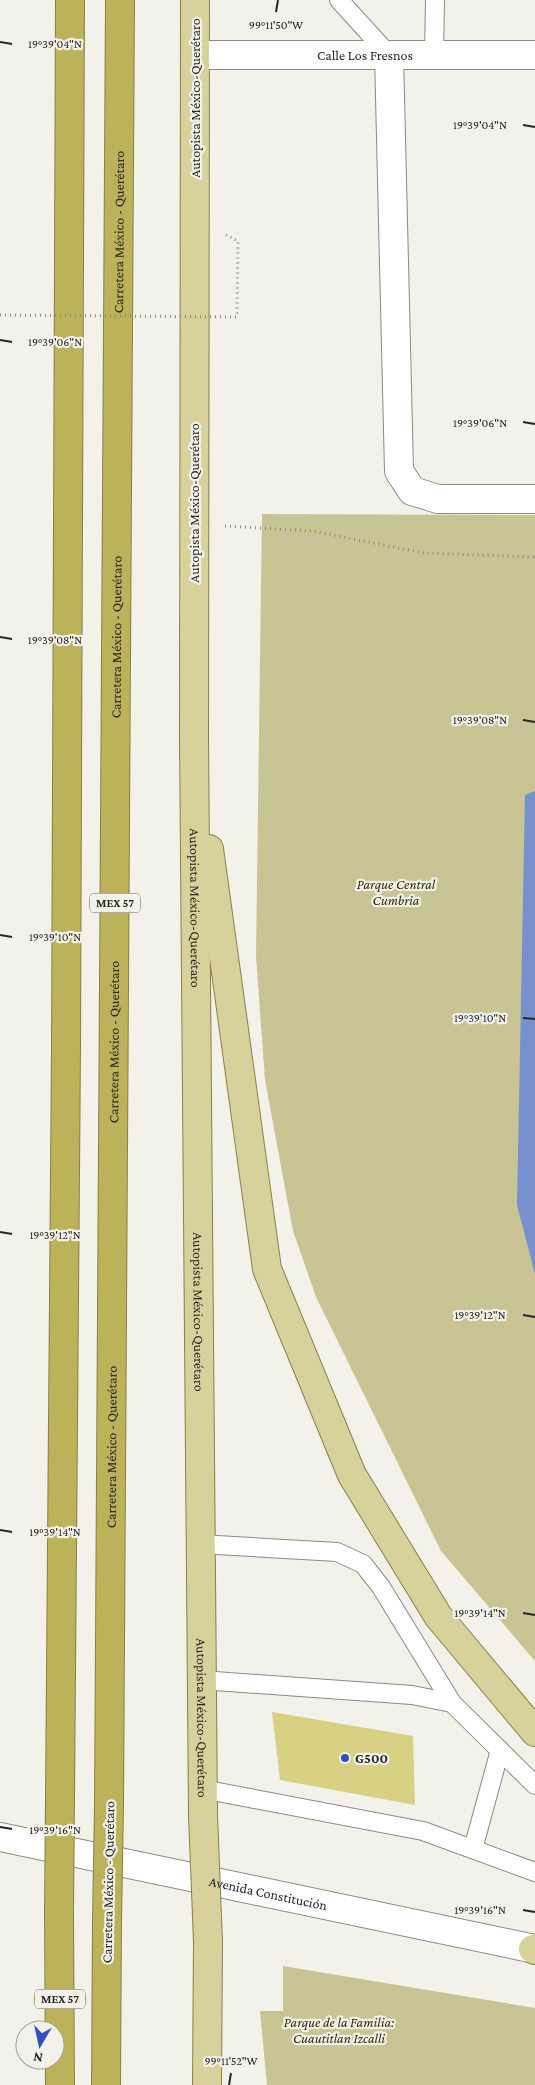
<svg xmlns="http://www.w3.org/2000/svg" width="535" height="2085" font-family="'Crimson Pro',serif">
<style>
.green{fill:#c9c493}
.water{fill:#7790ce}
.building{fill:#d8d083}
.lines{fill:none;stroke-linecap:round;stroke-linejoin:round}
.lane-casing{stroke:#8b8a83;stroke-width:20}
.street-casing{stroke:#8b8a83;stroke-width:30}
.secondary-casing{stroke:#8b8a83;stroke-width:30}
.primary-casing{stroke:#888147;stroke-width:30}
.highway-casing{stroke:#888147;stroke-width:30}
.path{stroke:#8b8a85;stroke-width:3;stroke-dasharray:1 4;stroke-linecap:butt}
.lane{stroke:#fff;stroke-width:18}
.street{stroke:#fff;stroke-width:28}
.secondary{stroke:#fff;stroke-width:28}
.primary{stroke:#d7d19b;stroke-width:28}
.highway{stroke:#bcb259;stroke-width:28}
.primary-bridge-casing{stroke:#888147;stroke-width:30;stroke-linecap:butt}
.highway-bridge-casing{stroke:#888147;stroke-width:30;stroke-linecap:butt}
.path-bridge{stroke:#8b8a85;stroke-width:3;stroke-dasharray:1 4;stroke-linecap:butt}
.primary-bridge{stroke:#d7d19b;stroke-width:28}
.highway-bridge{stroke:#bcb259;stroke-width:28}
.ticks{fill:none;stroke:#282725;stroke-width:2}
.poi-dot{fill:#2f50c0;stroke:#f2f2ea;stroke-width:2}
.labels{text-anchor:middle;stroke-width:4.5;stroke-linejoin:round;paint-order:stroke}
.shield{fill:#f2f2ea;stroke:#656460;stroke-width:1}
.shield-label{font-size:12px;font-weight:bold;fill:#282725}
.street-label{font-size:14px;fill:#282725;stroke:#f2f2ea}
.park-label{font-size:14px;font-style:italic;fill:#302c0a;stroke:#f2f2ea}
.poi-label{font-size:14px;font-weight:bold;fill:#282725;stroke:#f2f2ea;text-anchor:start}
.ticks-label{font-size:12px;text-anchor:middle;fill:#282725;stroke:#f2f2ea;stroke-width:4.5;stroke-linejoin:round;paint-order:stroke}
</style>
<rect width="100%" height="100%" fill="#f2f2ea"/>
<g class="green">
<path d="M262,514l273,1v1146l-94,-110 -125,-254 -23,-66 -28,-151 -9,-124z"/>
<path d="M283,1966l252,42v77h-268l-7,-74h23z"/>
</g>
<path class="water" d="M535,791v483l-18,-69 8,-410z"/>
<path class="building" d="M272,1712l141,24 2,69 -135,-25z"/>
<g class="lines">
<defs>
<g id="lane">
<path d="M339,0l50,55"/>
<path d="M434,55l1,-55"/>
<path d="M200,1544l137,8 26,12 18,23 71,116"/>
<path d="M201,1680l211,15 40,8 83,82"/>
<path d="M202,1789l221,42 112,41"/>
<path d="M473,1849l27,-99"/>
</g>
<path id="street" d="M389,55l10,416 13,20 26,8h97"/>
<g id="secondary">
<path id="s1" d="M195,55h340"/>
<path id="s2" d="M0,1837l535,112"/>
</g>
<g id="primary">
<path id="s3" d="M195,0l-1,738 9,1077"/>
<path d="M209,849l58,420 85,206 86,141 97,116"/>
<path d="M533,1949l2,1"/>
<path d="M207,2085l1,-143"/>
</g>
<g id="highway">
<path d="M60,1798l6,-750 4,-1048"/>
<path id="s4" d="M109,1806l11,-1806"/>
<path d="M59,1912l1,173"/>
<path d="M106,2085l1,-164"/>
</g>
</defs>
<use href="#lane" class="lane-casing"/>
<use href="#street" class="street-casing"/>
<use href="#secondary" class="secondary-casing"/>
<use href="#primary" class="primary-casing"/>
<use href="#highway" class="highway-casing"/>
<g class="path">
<path d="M226,235l12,6 -1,76"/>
<path d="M225,526l88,5 111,22 111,4"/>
</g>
<use href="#lane" class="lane"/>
<use href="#street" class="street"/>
<use href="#secondary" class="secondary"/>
<use href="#primary" class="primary"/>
<use href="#highway" class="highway"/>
<defs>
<path id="primary-bridge" d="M203,1815l5,127"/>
<g id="highway-bridge">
<path d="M59,1912l1,-114"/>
<path d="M107,1921l2,-115"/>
</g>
</defs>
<use href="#primary-bridge" class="primary-bridge-casing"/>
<use href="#highway-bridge" class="highway-bridge-casing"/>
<path class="path-bridge" d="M0,315l237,2"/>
<use href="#primary-bridge" class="primary-bridge"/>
<use href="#highway-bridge" class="highway-bridge"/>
</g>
<path class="ticks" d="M276,12l2,-12M0,42l12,2M523,125l12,2M0,340l12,2M523,422l12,2M0,637l12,2M523,720l12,2M0,935l12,2M523,1018l12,1M0,1232l12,2M523,1315l12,2M0,1530l12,2M523,1613l12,2M0,1827l12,2M523,1910l12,2M229,2085l2,-12"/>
<circle class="poi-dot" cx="345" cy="1758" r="5"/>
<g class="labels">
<g class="shield">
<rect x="90" y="893.5" width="50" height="19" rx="4"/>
<rect x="35" y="1989.5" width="50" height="19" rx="4"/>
</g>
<g class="shield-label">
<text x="115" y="907">MEX 57</text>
<text x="60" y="2003">MEX 57</text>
</g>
<g class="street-label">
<text dy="5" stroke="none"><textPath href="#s1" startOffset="170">Calle Los Fresnos</textPath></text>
<text transform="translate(195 98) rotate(-90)" y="5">Autopista México-Querétaro</text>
<text dy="5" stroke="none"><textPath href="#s4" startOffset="1574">Carretera México - Querétaro</textPath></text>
<text transform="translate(194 503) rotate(-90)" y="5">Autopista México-Querétaro</text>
<text dy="5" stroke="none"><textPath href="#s4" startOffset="1169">Carretera México - Querétaro</textPath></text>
<text dy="5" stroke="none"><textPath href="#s3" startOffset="908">Autopista México-Querétaro</textPath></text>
<text dy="5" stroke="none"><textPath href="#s4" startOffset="764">Carretera México - Querétaro</textPath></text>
<text dy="5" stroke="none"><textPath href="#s3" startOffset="1312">Autopista México-Querétaro</textPath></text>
<text dy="5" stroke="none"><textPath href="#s4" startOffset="359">Carretera México - Querétaro</textPath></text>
<text dy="5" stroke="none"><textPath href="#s3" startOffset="1718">Autopista México-Querétaro</textPath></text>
<text transform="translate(108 1882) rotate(-89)" y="5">Carretera México - Querétaro</text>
<text dy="5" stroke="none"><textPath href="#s2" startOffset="274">Avenida Constitución</textPath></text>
</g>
<g class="park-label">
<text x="396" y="889">Parque Central<tspan x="396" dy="16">Cumbria</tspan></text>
<text x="339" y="2027">Parque de la Familia:<tspan x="339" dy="16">Cuautitlan Izcalli</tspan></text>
</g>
<g class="poi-label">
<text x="355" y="1763">G500</text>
</g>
</g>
<g class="ticks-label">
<text x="276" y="29">99°11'50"W</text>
<text x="55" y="48">19°39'04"N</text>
<text x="480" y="129">19°39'04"N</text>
<text x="55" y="346">19°39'06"N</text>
<text x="480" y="427">19°39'06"N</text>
<text x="55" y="644">19°39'08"N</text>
<text x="480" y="724">19°39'08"N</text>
<text x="55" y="941">19°39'10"N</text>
<text x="480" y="1022">19°39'10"N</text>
<text x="55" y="1239">19°39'12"N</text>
<text x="480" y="1319">19°39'12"N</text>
<text x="55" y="1536">19°39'14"N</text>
<text x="480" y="1617">19°39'14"N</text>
<text x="55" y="1834">19°39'16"N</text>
<text x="480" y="1914">19°39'16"N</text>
<text x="231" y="2065">99°11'52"W</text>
</g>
<g transform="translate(40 2045) rotate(189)"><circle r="24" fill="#f2f2ea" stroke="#a1a19b"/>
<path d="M0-4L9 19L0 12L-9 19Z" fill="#2f50c0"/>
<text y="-8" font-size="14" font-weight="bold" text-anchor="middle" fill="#282725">N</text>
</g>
</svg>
